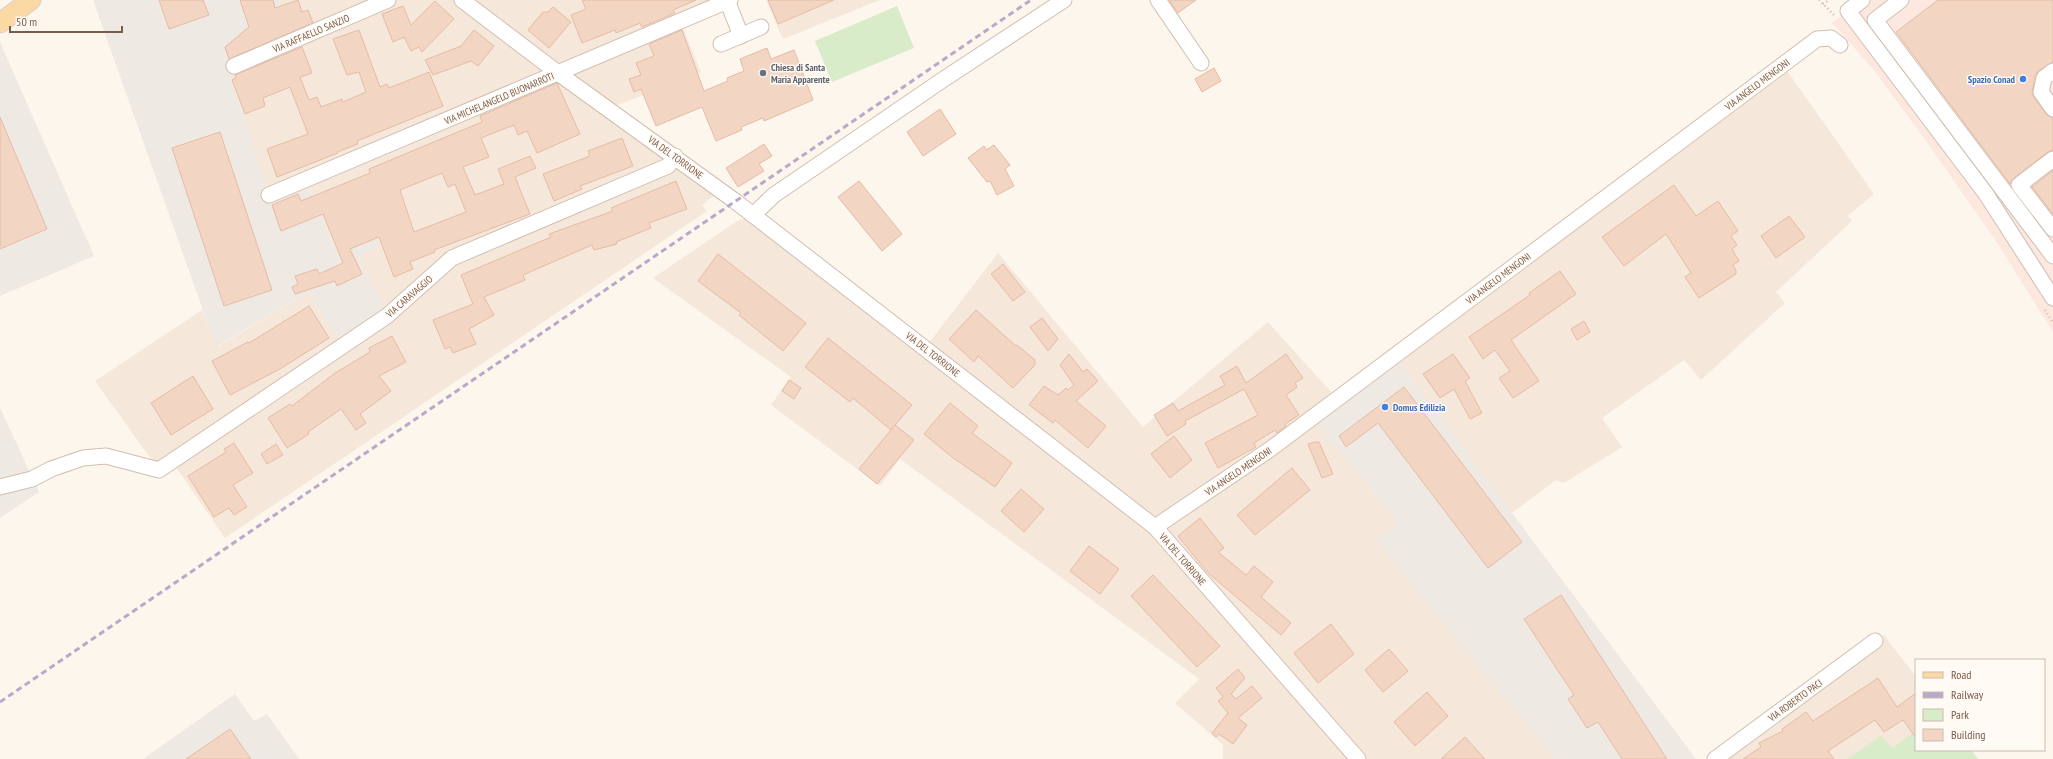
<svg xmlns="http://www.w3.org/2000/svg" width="2053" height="759" font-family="'PT Sans Narrow',sans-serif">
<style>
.residential{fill:#f5e8da}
.commercial{fill:#fde8e0}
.industrial{fill:#efe9e4}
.green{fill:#d8ecc9}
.building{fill:#f3d5c3;stroke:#e6bba3;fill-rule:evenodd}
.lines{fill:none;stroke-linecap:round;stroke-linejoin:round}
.minor-casing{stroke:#d1beb0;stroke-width:17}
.major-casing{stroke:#dad1cd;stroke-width:21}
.path{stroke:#d9b8a5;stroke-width:2.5;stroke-dasharray:1 3;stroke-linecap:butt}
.minor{stroke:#fff;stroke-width:15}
.major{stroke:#fbd9a5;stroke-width:19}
.rail{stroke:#b9a8c9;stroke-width:3;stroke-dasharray:6 4;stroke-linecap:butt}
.worship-dot{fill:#6b7280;stroke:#fffaf3;stroke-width:1.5}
.shop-dot{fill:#3f7fe0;stroke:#fffaf3;stroke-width:1.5}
.labels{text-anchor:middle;stroke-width:3;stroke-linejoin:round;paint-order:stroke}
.street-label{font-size:10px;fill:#7a5c4d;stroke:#fffaf3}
.worship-label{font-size:10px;font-weight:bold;fill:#5b616d;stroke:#fffaf3;text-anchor:start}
.shop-label{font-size:10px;font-weight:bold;fill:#366cbe;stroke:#fffaf3;text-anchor:end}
</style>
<rect width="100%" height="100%" fill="#fdf6ec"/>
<g class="residential">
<path d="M278,0h452l-50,21 21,51 -93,37 113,81 -19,15 5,6 -482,327 -49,-71 -22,-4 -59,-82 107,-71 15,37 91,-55 35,53 16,-87 20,-13 -41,10 -32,-75 -37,15 -41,-126 45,-56 8,-3z"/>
<path d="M766,0h114l-97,39z"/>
<path d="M1785,68l89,126 -26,22 4,5 -76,71 9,11 -84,77 -17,-20 -82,58 20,29 -58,36 -8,-3 -44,33 -115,-154z"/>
<path d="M753,215l172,133 73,-95 145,174 125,-105 63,70 -24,20 91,111 -21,18 178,218h-332v-14l-48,-42 24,-24 -299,-220 -20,27 -109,-81 20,-28 -138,-99 84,-57z"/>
<path d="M1884,635l32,42v73h55l7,9h-263z"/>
</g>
<path class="commercial" d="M1862,0h191v332l-59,-94 -71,-101 -50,-68 -41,-46z"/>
<g class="industrial">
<path d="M93,0h185l3,10 -8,4 11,31 -56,24 41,126 37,-15 32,75 38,-16 3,6 -20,13 28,58 -44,29 -35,-53 -92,55z"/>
<path d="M0,42l94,214 -94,40z"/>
<path d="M1397,359l299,400h-141l-179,-218 22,-18 -83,-101z"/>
<path d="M0,408l39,84 -39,26z"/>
<path d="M235,694l19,27 13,-7 32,45h-156z"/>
</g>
<g class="green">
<path d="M897,6l17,42 -82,34 -17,-41z"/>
<path d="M1916,731v19h55l7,9h-131l34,-23 11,12z"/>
</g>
<g class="building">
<path d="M159,0h44l6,15 -40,14z"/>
<path d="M240,0h33l2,8 23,-8 4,12 6,-2 5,13 -84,36 -4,-12 24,-20z"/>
<path d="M582,0h114l-23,10 2,3 -33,14 -2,-4 -24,10 -1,-3 -33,13 -11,-28 15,-6z"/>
<path d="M768,0h66l-56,24z"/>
<path d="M1169,0h27l-18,13z"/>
<path d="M1938,0h115v62l-15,9 -3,5 -3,18 14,20 7,4v32l-5,2 -34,26 -4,6 -114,-152z"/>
<path d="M435,1l19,18 -32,33 -3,-5 -8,4 -7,-14 -11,5 -11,-28 21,-8 8,19z"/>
<path d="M553,7l18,15 -22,26 -21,-18 15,-18h5z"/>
<path d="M359,30l21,57 7,-3 2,4 40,-16 14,34 -86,35 1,3 -21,8 1,1 -61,24 -10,-28 41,-15 -18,-47 -27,11 2,8 -20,8 -13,-34 4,-2 -1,-3 67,-28 10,26 -12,4 9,23 8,-3 4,10 21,-8 1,3 23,-10 -7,-20 -12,3 -14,-36z"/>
<path d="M474,30l20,16 -16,20 -7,-5 -38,14 -8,-15 36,-14z"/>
<path d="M682,30l22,61 24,-10 -1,-3 17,-7 -4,-12 27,-11 4,11 23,-9 19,50 -49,21 -1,-3 -22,9 1,3 -26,11 -14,-34 -46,19 -15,-37 -7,3 -5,-13 12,-4 -5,-12 18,-7 -5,-12z"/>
<path d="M1214,68l7,13 -19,11 -7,-13z"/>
<path d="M557,83l23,51 -43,19 -10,-22 -9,4 -4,-10 -33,13 8,19 -26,10 12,28 29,-11 -6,-15 32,-13 6,12 -21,9 15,37 -96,36 1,2 -25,10 3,7 -19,8 -15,-40 -29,12 12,25 -25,12 -2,-5 -40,13 -3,-7 6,-3 -3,-8 22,-7 2,5 24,-11 -20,-49 -42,17 -9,-26 26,-11 3,7 69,-28 -1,-4 113,-47 -2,-6zM442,173l6,14 7,-3 11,28 -52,20 -14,-42z"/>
<path d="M940,109l16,25 -33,22 -16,-24z"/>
<path d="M0,117l47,112 -47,20z"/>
<path d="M220,132l52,158 -48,16 -52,-158z"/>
<path d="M622,138l11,28 -53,20 2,3 -28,12 -11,-27 47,-18 -2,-5z"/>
<path d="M764,144l8,12 -13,8 5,7 -26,16 -12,-19z"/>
<path d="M994,145l16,20 -5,4 9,17 -17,9 -7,-14 -3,1 -19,-24 16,-12 2,4z"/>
<path d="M2053,170v44l-21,-27z"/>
<path d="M676,181l11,28 -38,14 2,5 -35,14 1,2 -23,6 -2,-5 -69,30 2,5 -41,17 10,18 -25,14 7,15 -23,9 -3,-6 -5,2 -12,-29 40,-16 -12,-29 90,-38 -2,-3 64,-23 -2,-3z"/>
<path d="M859,181l43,53 -20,17 -44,-54z"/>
<path d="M1674,185l22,31 22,-15 20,30 -7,5 6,9 -5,4 7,12 -6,4 3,5v4l-37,24 -14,-21 6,-4 -25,-39 -42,32 -22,-29z"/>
<path d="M1789,216l16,21 -29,21 -15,-22z"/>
<path d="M718,254l88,69 -23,28 -44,-36 2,-2 -43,-32z"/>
<path d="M1003,264l22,28 -12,9 -22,-27z"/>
<path d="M1560,271l16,23 -65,46 28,41 -26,17 -14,-20 11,-7 -15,-21 -12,9 -14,-22 61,-42 -1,-2z"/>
<path d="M309,306l20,32 -49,31 -50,26 -18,-34 36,-19 1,1z"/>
<path d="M976,310l40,36 1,-1 18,15v5l-22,23 -35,-32 -4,6 -25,-23z"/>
<path d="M1042,318l16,21 -10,12 -18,-24z"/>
<path d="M1584,321l6,11 -13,8 -6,-11z"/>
<path d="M392,336l14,26 -27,14 12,15 -31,23 6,9 -10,7 -15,-21 -33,23 1,2 -22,14 -19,-30 22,-14 2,2 43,-33 35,-21 -1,-4z"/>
<path d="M828,338l84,67 -21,25 -38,-32 -3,4 -45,-35z"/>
<path d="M1069,354l14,18 4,-3 11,12 -22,20 30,25 -18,22 -33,-28 -2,3 -24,-18 15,-19 14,9 8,-7 2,2 6,-5 -14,-20z"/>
<path d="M1286,354l17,24 -8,5 2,4 -11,8 13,20 -14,9 1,2 -9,7 -2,-3 -21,13 2,4 -38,21 -13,-25 53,-28 -14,-26 -59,32 1,3 -19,12 -13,-21 19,-12 5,8 47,-26 -5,-9 17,-10 9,17z"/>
<path d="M1453,354l17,24 -5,3 17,32 -12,6 -16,-30 -14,9 -17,-24z"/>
<path d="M193,376l20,33 -42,26 -20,-32z"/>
<path d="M789,380l12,8 -7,11 -12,-8z"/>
<path d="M1404,387l118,155 -34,26 -110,-145 -32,24 -7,-11z"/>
<path d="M950,403l28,23 -6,7 40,30 -17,24 -43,-30 -28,-23z"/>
<path d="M895,425l19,15 -37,44 -18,-15z"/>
<path d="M1174,436l18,24 -22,18 -19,-24z"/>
<path d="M1315,442h4l14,32 -11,4 -14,-34z"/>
<path d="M234,443l19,30 -20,12 14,22 -13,8 -5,-7 -15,9 -26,-41 38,-24 -2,-3z"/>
<path d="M276,444l7,11 -16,9 -6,-10z"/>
<path d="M1292,468l18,22 -55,45 -18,-20z"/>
<path d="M1021,489l23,20 -20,23 -23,-21z"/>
<path d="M1200,518l24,30 -6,4 28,23 8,-9 19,16 -12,15 30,26 -10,12 -73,-62 -30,-37z"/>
<path d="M1089,546l30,23 -19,25 -30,-23z"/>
<path d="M1153,575l67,71 -23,21 -66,-71z"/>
<path d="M1561,595l106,164h-45l-24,-37 -11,6 -19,-29 6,-4 -50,-76z"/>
<path d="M1331,624l23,30 -36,29 -24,-30z"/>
<path d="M1389,649l19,22 -25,21 -18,-22z"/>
<path d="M1238,669l7,9 -14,16 5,5 16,-13 10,12 -24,20 9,7 -14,19 -14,-10 -3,3 -4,-4 16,-20 -10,-12 5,-4 -7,-9z"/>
<path d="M1878,678l19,29 19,-14v45l-13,-18 -19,12 -9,-12 -47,31 6,8h-91l18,-12 -2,-4 24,-12 -1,-2 24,-17 7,9z"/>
<path d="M1427,692l21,24 -33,30 -21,-24z"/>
<path d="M230,729l21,30h-65z"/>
<path d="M1465,737l20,22h-44z"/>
</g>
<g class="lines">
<defs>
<g id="minor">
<path d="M462,0l96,73 177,128 420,326 203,232"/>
<path d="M727,0l14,36"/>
<path d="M1158,0l43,63"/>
<path d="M1862,0l-14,11 138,183 67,104"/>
<path d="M1901,0l-26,20 178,236"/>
<path d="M721,44l40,-17"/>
<path d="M234,66l154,-66"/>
<path d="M2053,71l-9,7 -3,14 12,17"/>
<path d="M2053,159l-34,26 34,44"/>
<path d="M269,195l461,-195"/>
<path d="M753,215l21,-20 167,-114 123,-81"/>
<path d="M0,487l32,-8 19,-10 32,-11 23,-2 53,14 228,-154 65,-58 216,-92 7,-10"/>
<path d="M1155,527l114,-77 548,-411 14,-1 9,7"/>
<path d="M1715,759l160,-118"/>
</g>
<path id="major" d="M0,23l31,-23"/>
</defs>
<use href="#minor" class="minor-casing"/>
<use href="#major" class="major-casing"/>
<g class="path">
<path d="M1819,0l15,15"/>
<path d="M1823,4l6,-4"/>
<path d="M2045,310l8,13"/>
</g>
<use href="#minor" class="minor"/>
<use href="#major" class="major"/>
<path class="rail" d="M0,702l1031,-702"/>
</g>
<circle class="worship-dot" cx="763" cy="73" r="4"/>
<g class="shop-dot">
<circle cx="2023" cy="79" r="4"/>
<circle cx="1385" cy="407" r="4"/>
</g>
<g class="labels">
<g class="street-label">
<text transform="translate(311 33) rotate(-23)" y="4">VIA RAFFAELLO SANZIO</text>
<text transform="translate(1757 84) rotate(-37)" y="4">VIA ANGELO MENGONI</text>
<text transform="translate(499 98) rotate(-23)" y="4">VIA MICHELANGELO BUONARROTI</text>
<text transform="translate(676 157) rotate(36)" y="4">VIA DEL TORRIONE</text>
<text transform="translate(1498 278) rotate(-37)" y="4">VIA ANGELO MENGONI</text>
<text transform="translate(409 296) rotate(-41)" y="4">VIA CARAVAGGIO</text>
<text transform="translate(933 354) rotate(38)" y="4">VIA DEL TORRIONE</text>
<text transform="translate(1238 471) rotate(-34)" y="4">VIA ANGELO MENGONI</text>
<text transform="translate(1183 559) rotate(49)" y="4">VIA DEL TORRIONE</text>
<text transform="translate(1795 700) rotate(-36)" y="4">VIA ROBERTO PACI</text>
</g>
<g class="worship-label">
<text x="771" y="71">Chiesa di Santa<tspan x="771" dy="12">Maria Apparente</tspan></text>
</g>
<g class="shop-label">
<text x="2015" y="83">Spazio Conad</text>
<text x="1393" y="411" text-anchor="start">Domus Edilizia</text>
</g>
</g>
<rect x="1915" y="659" width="130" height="92" fill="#fffaf3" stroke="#cabbb1"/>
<rect x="1923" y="672" width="20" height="6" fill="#fbd9a5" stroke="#cabbb1"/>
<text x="1951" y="679" font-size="12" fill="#7a5c4d">Road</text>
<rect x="1923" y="692" width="20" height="6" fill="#b9a8c9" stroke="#cabbb1"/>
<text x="1951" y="699" font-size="12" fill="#7a5c4d">Railway</text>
<rect x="1923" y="709" width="20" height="12" fill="#d8ecc9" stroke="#cabbb1"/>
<text x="1951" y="719" font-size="12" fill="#7a5c4d">Park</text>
<rect x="1923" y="729" width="20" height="12" fill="#f3d5c3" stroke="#cabbb1"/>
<text x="1951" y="739" font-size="12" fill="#7a5c4d">Building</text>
<path d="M10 26v6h112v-6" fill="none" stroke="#7a5c4d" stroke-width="2"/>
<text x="16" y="26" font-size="12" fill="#7a5c4d" stroke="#fffaf3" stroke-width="3" paint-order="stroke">50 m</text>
</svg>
